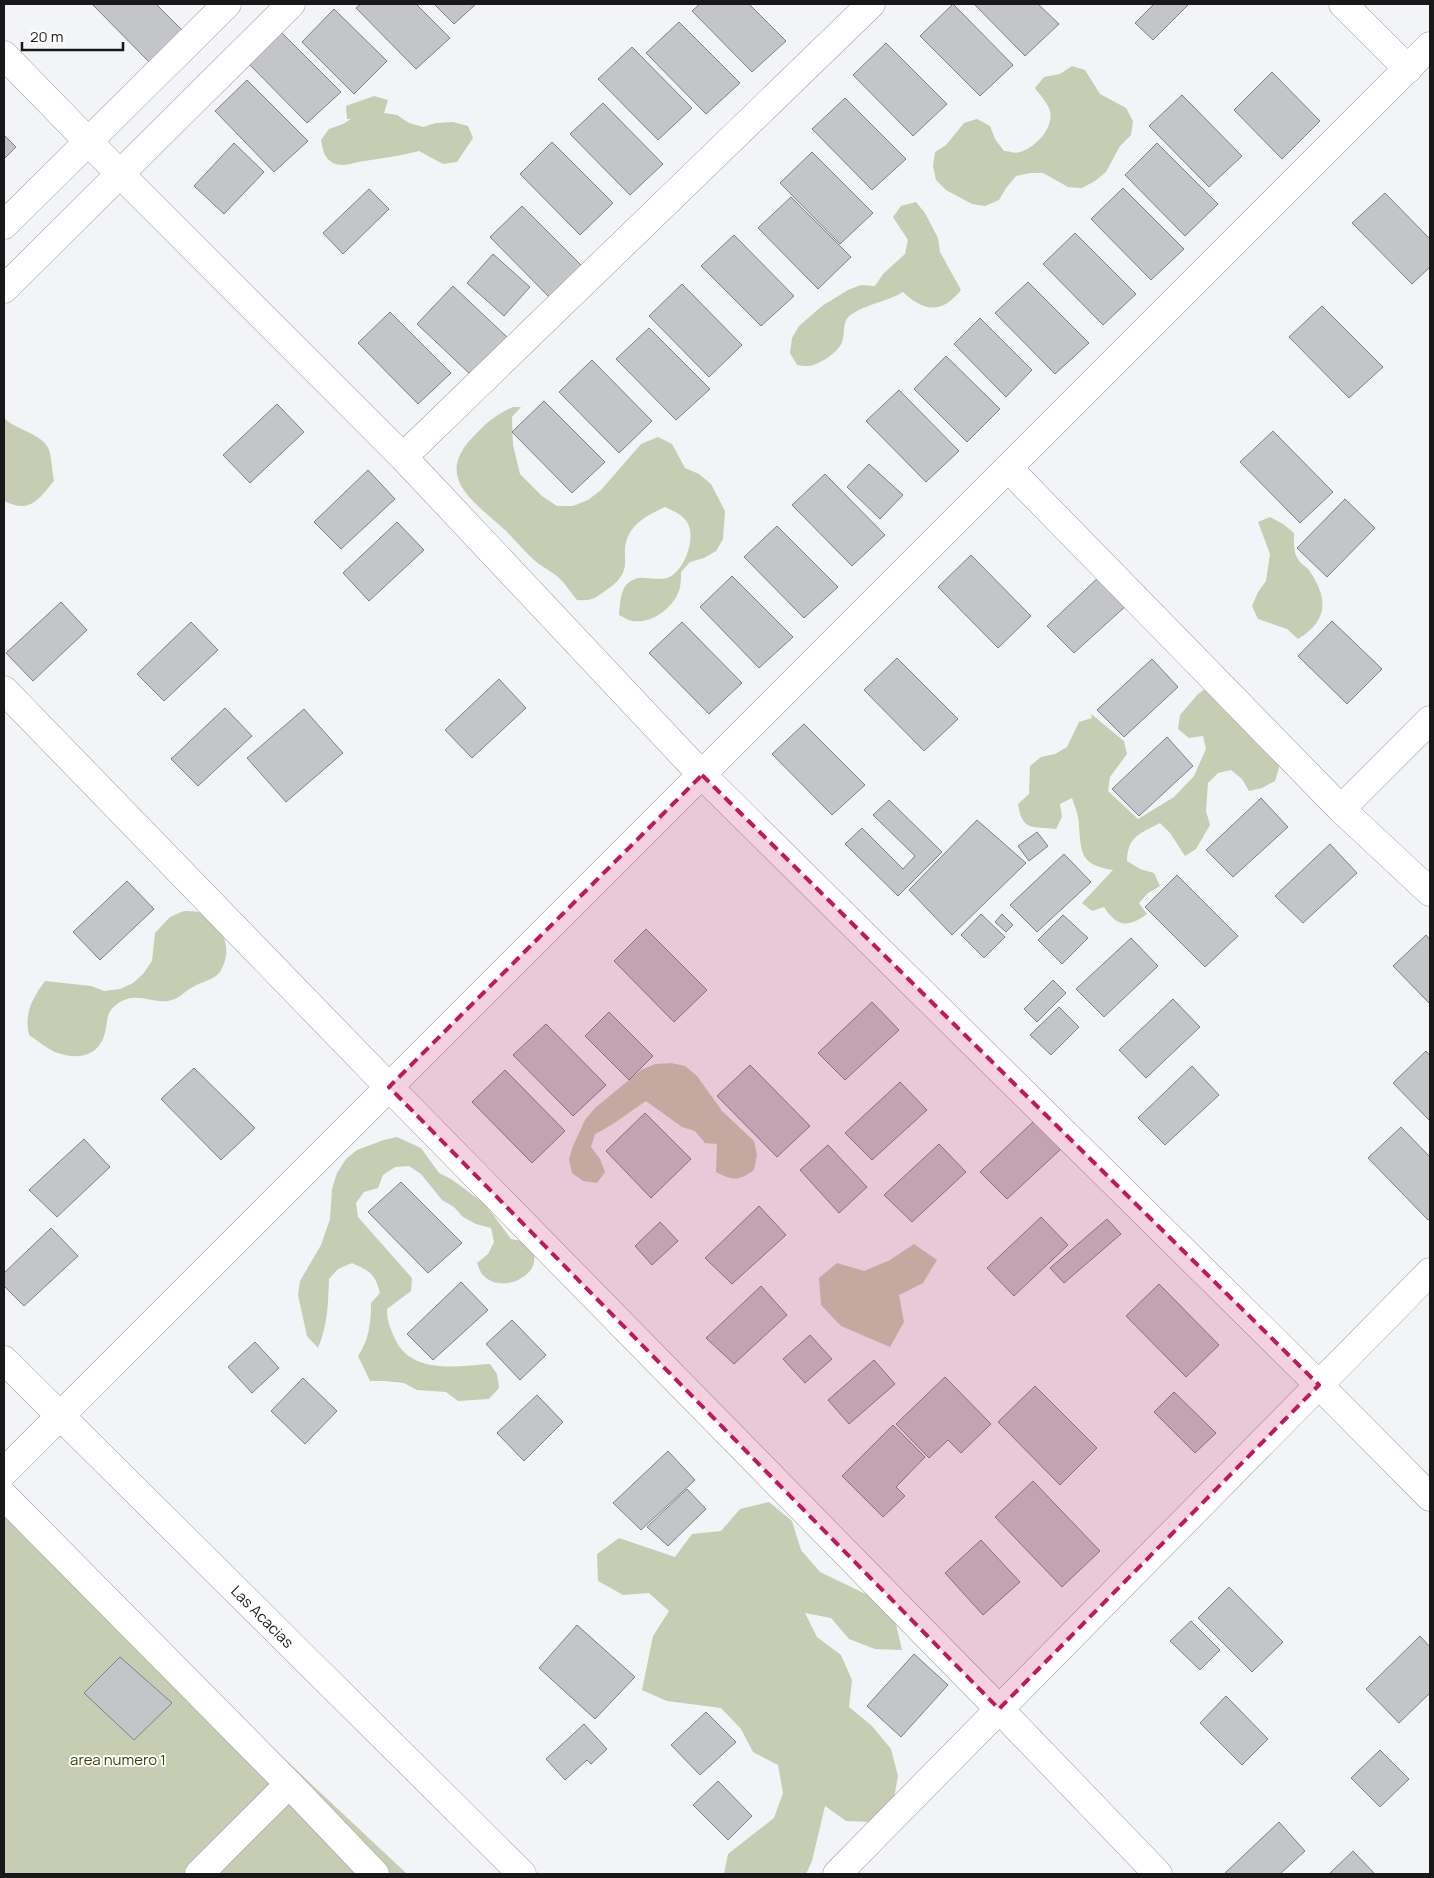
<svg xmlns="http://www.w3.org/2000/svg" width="1434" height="1878" font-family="Manrope,sans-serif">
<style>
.green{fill:#c6cdb2}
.building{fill:#c4c5c8;stroke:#808184}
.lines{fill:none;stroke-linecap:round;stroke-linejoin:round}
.minor-casing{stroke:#9b9c9f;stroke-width:29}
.minor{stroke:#fff;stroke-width:28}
.marked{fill:#c2185b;fill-opacity:0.2;stroke:#c2185b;stroke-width:4;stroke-dasharray:10 6;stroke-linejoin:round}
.labels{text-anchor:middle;stroke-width:4;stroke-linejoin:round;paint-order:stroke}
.street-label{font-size:15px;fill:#181819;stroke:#fff}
.park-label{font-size:15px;fill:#394500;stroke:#fff}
</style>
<rect width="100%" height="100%" fill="#f3f4f7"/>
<g class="green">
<path d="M1072,66l13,4 15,24 26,14 7,13 -2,14 -11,11 -14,26 -11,9 -13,7 -14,-1 -25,-14h-13l-14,3 -10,12 -7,12 -14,6 -13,-2 -26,-14 -10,-10 -3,-14 2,-14 11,-7 18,-22 13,-4 13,7 5,13 9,12c5,0 11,3 16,1 15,-4 34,-24 30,-41 -2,-8 -11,-17 -15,-23l9,-11 16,-3z"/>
<path d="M374,96l14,4 -4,13 13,2 12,8 14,4 13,-4 17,-1 15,4 5,12 -16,24 -14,2 -24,-13c-19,5 -36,7 -55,10 -10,1 -20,7 -31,2 -10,-6 -10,-14 -12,-23l8,-11 14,-5 8,-5h-4l-1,-13z"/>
<path d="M916,202l9,11 13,25 2,14 21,38c-19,24 -37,22 -58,2 -17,10 -36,12 -51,22 -11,7 -6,17 -10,28 -3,10 -23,23 -33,24 -4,0 -8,0 -12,-1l-7,-12 2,-15 7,-12 23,-20 26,-16 13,-5 14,1 8,-12 22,-20 3,-14 -15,-23 8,-11z"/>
<path d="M513,407h8l-9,10 1,28 7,29 22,22 15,10h16l15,-6 13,-10 40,-46 17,-7 14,7 13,24 14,6 12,10 14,27 -2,28 -7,12 -12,7 -14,4 -9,10c0,5 0,10 -1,15 -4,19 -27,37 -47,34 -4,0 -10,-4 -14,-6 1,-9 1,-23 7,-30 13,-14 26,-3 41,-7 17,-5 30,-41 20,-56 -5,-8 -14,-11 -22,-15 -13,6 -26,12 -34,24 -16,25 9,37 -26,60 -11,8 -14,10 -28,9 -6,-7 -12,-17 -19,-23 -8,-7 -18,-11 -25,-18 -10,-9 -19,-20 -29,-30 -31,-28 -71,-52 -30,-93 12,-13 23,-22 39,-29z"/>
<path d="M4,418c13,13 42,16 46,35 2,9 2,18 4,28 -16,19 -24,33 -50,20z"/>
<path d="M1270,517l13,7 11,9c0,8 -1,19 4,26 2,5 8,7 11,11 19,28 20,50 -11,69l-11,-10 -29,-10 -6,-13 6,-14 8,-11 4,-27 -12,-32z"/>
<path d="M1209,686l67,67 3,15 -4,13 -13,7 -13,3 -7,-12 -11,-9 -13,3 -10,10 -2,28 4,14 -14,24 -11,7 -15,-23 -10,-10c-21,11 -32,13 -33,38l13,8 14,4 6,13 -12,7 -9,10 8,11c-19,14 -30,13 -43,-7l-12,4 -10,-8 31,-33c-32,-5 -32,-16 -34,-44 0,-10 -4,-19 -7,-28l-12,6 2,13 -6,12c-23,-3 -34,3 -38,-25l11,-10 1,-28 11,-9 14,-3 12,-7 12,-25 13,-4 -1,-4 33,27 3,13 -17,23 -2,14 30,28 36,-22 20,-21 12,-27 -3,-13 -14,2 -11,-9 2,-14 18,-21z"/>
<path d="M184,911c12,0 26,1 33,12 8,14 13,27 6,43 -2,4 -3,7 -6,9 -7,6 -16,7 -24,12 -9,4 -14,13 -26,14 -15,2 -29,-8 -45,0 -20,11 -12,21 -19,38 -9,20 -30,20 -48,13 -9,-4 -18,-12 -26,-17 -5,-22 3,-36 16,-54l46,5 13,5 16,-2 13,-6 10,-9 9,-13 3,-28 15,-16z"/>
<path d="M671,1063l14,3 12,10 25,35 32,30 3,14 -3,15c-15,11 -21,11 -38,2l1,-28 -12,-1 -10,-12 -13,-4 -36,-26c-17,11 -32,24 -51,33l-4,13 9,12 5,13 -8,11 -14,-2 -11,-8 -3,-14 4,-13 12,-26 10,-12 46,-38 14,-6z"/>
<path d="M397,1137l24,11 18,25 12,6 34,25 26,35 15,3 9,11c-1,4 0,11 -3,15 -10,16 -37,22 -50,6 -2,-3 -4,-8 -5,-11l11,-9 6,-12 -3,-14 -15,-4 -13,-7 -9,-10 -12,-7 -21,-26 -12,-8 -14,1 -12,8 -5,13 -14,4 -8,11 2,14 54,61 -1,13 -24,18c0,12 3,19 8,30 17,36 62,27 95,25l7,10 2,14 -10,11 -31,2 -12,-9 -29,-2 -13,-7 -19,-2h-15l-12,-25c11,-16 13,-33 13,-53l9,-10c-5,-20 -11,-22 -28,-30l-14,6 -9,10c-1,25 -1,45 -11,69l-11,-12 -9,-41 2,-14 21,-36 9,-26 2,-30 5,-16 9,-14 11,-9 27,-10z"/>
<path d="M914,1244l23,16 -14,23 -24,12 5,27 -14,25 -49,-21 -20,-21 -2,-27 18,-15 27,8 26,-11z"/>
<path d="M4,1495l403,379h-403z"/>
<path d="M769,1502l23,19 9,29 19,22 56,27 19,21 7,30 -27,-1 -26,-10 -18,-21 -26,-5 12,24 24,18 11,25 -3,27 23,19 19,23 7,27 -5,27 -20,19 -27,-1 -21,-15 -13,55 -6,13h-82l4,-20 46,-36 9,-25 -5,-28 -25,-13 -12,-23 -20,-21 -54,-7 -25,-11 11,-54 16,-25 -20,-18 -26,2 -25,-14 -1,-27 22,-16 56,19 17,-23 29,-3 19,-22z"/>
</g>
<g class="building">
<path d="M92,4h64l29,29 -33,32z"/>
<path d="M361,4h55l34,34 -34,31 -60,-61z"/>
<path d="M434,4h42l-22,20z"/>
<path d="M700,4h49l37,37 -34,31 -60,-61z"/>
<path d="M953,4l60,61 -33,31 -60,-60z"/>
<path d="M974,4h64l21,20 -34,32z"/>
<path d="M1154,4h35l-36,36 -18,-17z"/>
<path d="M334,9l53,52 -33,33 -52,-52z"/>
<path d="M679,22l61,61 -34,31 -60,-61z"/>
<path d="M280,31l61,61 -34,31 -60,-61z"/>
<path d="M886,43l61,61 -34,32 -60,-61z"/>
<path d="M632,47l60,61 -34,32 -60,-61z"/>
<path d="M1272,72l48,49 -38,38 -48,-49z"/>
<path d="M247,80l61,61 -34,31 -59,-61z"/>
<path d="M1182,95l60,61 -33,31 -60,-61z"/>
<path d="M845,98l61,61 -34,31 -60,-61z"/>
<path d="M603,103l60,61 -33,31 -60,-61z"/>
<path d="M4,135l12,12 -12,12z"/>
<path d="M552,142l61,61 -33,32 -60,-61z"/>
<path d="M234,143l30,29 -40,42 -30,-28z"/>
<path d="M1157,143l61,61 -33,32 -60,-61z"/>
<path d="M812,152l61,61 -33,31 -60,-61z"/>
<path d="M1123,188l61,61 -33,31 -60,-61z"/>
<path d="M369,189l20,20 -46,45 -20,-21z"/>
<path d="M1385,193l45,46v28l-18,17 -60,-61z"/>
<path d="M791,197l60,60 -33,32 -60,-61z"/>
<path d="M522,206l61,61 -33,31 -60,-61z"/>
<path d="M1075,233l61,61 -33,31 -60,-61z"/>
<path d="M734,235l60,61 -33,30 -60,-60z"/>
<path d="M493,254l37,33 -26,29 -37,-33z"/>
<path d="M1028,282l61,61 -34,31 -60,-61z"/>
<path d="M682,284l60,61 -33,32 -60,-61z"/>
<path d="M453,286l54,51 -36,38 -54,-51z"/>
<path d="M1322,306l61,61 -34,31 -60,-61z"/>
<path d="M390,312l61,61 -33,31 -60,-61z"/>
<path d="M980,318l52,52 -26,27 -52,-53z"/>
<path d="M649,328l61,61 -34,31 -60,-61z"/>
<path d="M946,356l54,53 -33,33 -53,-53z"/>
<path d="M592,360l60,61 -33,32 -60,-61z"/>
<path d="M899,390l60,61 -33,31 -60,-61z"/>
<path d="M544,401l61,61 -33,31 -60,-61z"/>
<path d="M277,404l27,28 -54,51 -27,-28z"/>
<path d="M1273,431l60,61 -33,31 -60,-61z"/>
<path d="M869,464l34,31 -23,24 -33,-32z"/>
<path d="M368,470l27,29 -54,50 -27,-27z"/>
<path d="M825,474l60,61 -33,31 -60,-61z"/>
<path d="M1345,499l30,29 -48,49 -30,-29z"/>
<path d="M397,522l27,28 -55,51 -26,-28z"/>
<path d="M777,526l61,61 -34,31 -60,-61z"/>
<path d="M971,555l60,61 -33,32 -60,-61z"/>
<path d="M1101,575l27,29 -54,49 -27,-27z"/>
<path d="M732,576l61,61 -34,31 -59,-61z"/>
<path d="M61,602l26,28 -54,51 -27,-28z"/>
<path d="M1332,621l50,48 -35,35 -49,-48z"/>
<path d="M191,622l27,28 -54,51 -27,-27z"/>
<path d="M682,622l60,61 -33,31 -60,-61z"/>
<path d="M897,658l61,61 -34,32 -60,-61z"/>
<path d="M1152,659l26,28 -54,50 -27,-27z"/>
<path d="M499,679l27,29 -54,50 -27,-28z"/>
<path d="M225,708l27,28 -54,50 -27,-27z"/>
<path d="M304,709l39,44 -57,49 -39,-44z"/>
<path d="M804,724l61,61 -33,30 -60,-61z"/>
<path d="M1167,737l26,29 -54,50 -27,-27z"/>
<path d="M1261,798l27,29 -55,50 -27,-27z"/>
<path d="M889,800l53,52 -44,44 -53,-52 17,-16 41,41 12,-13 -42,-41z"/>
<path d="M977,820l49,43 -74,72 -43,-45z"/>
<path d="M1037,832l11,14 -19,15 -11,-15z"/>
<path d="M1330,844l27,29 -54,50 -28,-27z"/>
<path d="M1064,854l27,28 -54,50 -27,-27z"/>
<path d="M1177,875l61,61 -33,31 -60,-60z"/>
<path d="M127,881l27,28 -54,51 -27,-28z"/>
<path d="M981,914l24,23 -21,21 -23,-23z"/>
<path d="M1002,914l11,11 -7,7 -11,-10z"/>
<path d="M1063,915l25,23 -26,26 -24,-24z"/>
<path d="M646,929l61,61 -33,32 -60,-61z"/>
<path d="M1426,935l4,5v64l-37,-38z"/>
<path d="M1131,938l27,28 -54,51 -28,-28z"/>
<path d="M1053,980l13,13 -29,29 -13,-13z"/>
<path d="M1173,999l27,28 -54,51 -27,-28z"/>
<path d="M872,1002l27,28 -54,50 -27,-27z"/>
<path d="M1059,1007l20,20 -28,28 -21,-20z"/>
<path d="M609,1012l44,44 -24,24 -44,-44z"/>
<path d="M546,1024l60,61 -33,31 -60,-61z"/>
<path d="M1426,1051l4,5v65l-37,-38z"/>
<path d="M750,1065l60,61 -33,31 -60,-61z"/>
<path d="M1192,1066l27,29 -54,50 -27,-27z"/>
<path d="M194,1068l61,60 -34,32 -60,-61z"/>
<path d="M505,1070l60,61 -33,32 -60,-61z"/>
<path d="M900,1082l27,28 -55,50 -27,-27z"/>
<path d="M645,1113l46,46 -40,39 -45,-47z"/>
<path d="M1034,1121l27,28 -54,50 -27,-27z"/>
<path d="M1401,1127l29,30v61l-2,2 -60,-62z"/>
<path d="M84,1139l26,28 -53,50 -28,-27z"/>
<path d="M939,1144l27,28 -54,50 -28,-27z"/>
<path d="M828,1145l39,42 -28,26 -39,-43z"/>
<path d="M401,1182l61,61 -34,30 -60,-61z"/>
<path d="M759,1206l27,29 -54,49 -27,-26z"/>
<path d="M1041,1217l27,28 -54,51 -27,-28z"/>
<path d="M1107,1219l14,15 -57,49 -14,-15z"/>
<path d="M660,1222l18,19 -26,24 -17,-19z"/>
<path d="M51,1228l27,28 -54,50 -20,-20v-13z"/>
<path d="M461,1282l27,28 -55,50 -26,-26z"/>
<path d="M1159,1284l60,61 -33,32 -60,-61z"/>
<path d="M761,1286l26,29 -53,49 -28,-26z"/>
<path d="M512,1320l34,35 -26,25 -34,-36z"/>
<path d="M810,1335l22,24 -27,24 -22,-24z"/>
<path d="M255,1342l24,26 -27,25 -24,-26z"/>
<path d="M874,1360l21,24 -46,40 -21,-24z"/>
<path d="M945,1377l46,47 -30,29 -13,-13 -19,18 -33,-34z"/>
<path d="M303,1378l34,33 -32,33 -34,-33z"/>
<path d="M1035,1386l62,62 -37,37 -62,-63z"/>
<path d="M1174,1392l42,41 -21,20 -41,-41z"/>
<path d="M537,1395l26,27 -39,39 -27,-28z"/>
<path d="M893,1425l32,32 -29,30 9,9 -22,21 -41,-41z"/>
<path d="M668,1451l27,29 -54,50 -28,-27z"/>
<path d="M1033,1481l67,70 -38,36 -67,-70z"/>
<path d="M687,1489l19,20 -38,37 -21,-19z"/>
<path d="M981,1540l39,42 -37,33 -38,-42z"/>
<path d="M1229,1587l54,55 -31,30 -54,-54z"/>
<path d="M1191,1621l29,29 -20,20 -30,-29z"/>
<path d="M577,1625l58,52 -40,42 -56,-51z"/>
<path d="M1420,1636l10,11v46l-31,30 -33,-34z"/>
<path d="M914,1654l34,31 -47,52 -34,-31z"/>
<path d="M120,1657l52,46 -38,37 -50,-47z"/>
<path d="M1226,1696l42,43 -26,26 -42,-42z"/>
<path d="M706,1712l30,30 -36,33 -29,-30z"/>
<path d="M584,1724l23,25 -16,15 -4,-4 -22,20 -19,-21z"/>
<path d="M1380,1750l29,29 -29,28 -29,-29z"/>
<path d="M718,1781l34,35 -24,24 -35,-35z"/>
<path d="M1279,1822l26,29 -25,23h-56z"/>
<path d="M1353,1851l22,23h-46z"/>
</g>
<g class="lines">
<defs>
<g id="minor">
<path d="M1343,4l65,65"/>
<path d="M4,55l116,119 283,283 299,318 617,610 111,112"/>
<path d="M4,225l223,-221"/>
<path d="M4,289l287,-285"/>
<path d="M403,457l468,-453"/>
<path d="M1008,468l333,341 89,83"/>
<path d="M4,690l385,397 616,628 153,159"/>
<path d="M1341,809l89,-89"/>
<path d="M4,1360l518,514"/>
<path d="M4,1472l1426,-1426"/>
<path d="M4,1496l285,288 86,90"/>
<path d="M199,1874l90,-90"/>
<path d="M837,1874l593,-602"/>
</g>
</defs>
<use href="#minor" class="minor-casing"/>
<use href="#minor" class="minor"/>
</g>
<path class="marked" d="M702,775l617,610 -320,324 -610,-622z"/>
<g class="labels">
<g class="street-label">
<text transform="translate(262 1617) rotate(45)" y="5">Las Acacias</text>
</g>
<g class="park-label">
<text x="118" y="1765">area numero 1</text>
</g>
</g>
<rect width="1434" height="1878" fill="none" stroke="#181819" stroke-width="10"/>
<path d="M22 42v8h101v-8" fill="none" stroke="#181819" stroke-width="2.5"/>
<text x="30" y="42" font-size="15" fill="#181819" stroke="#ffffff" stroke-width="4" paint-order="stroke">20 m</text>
</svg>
